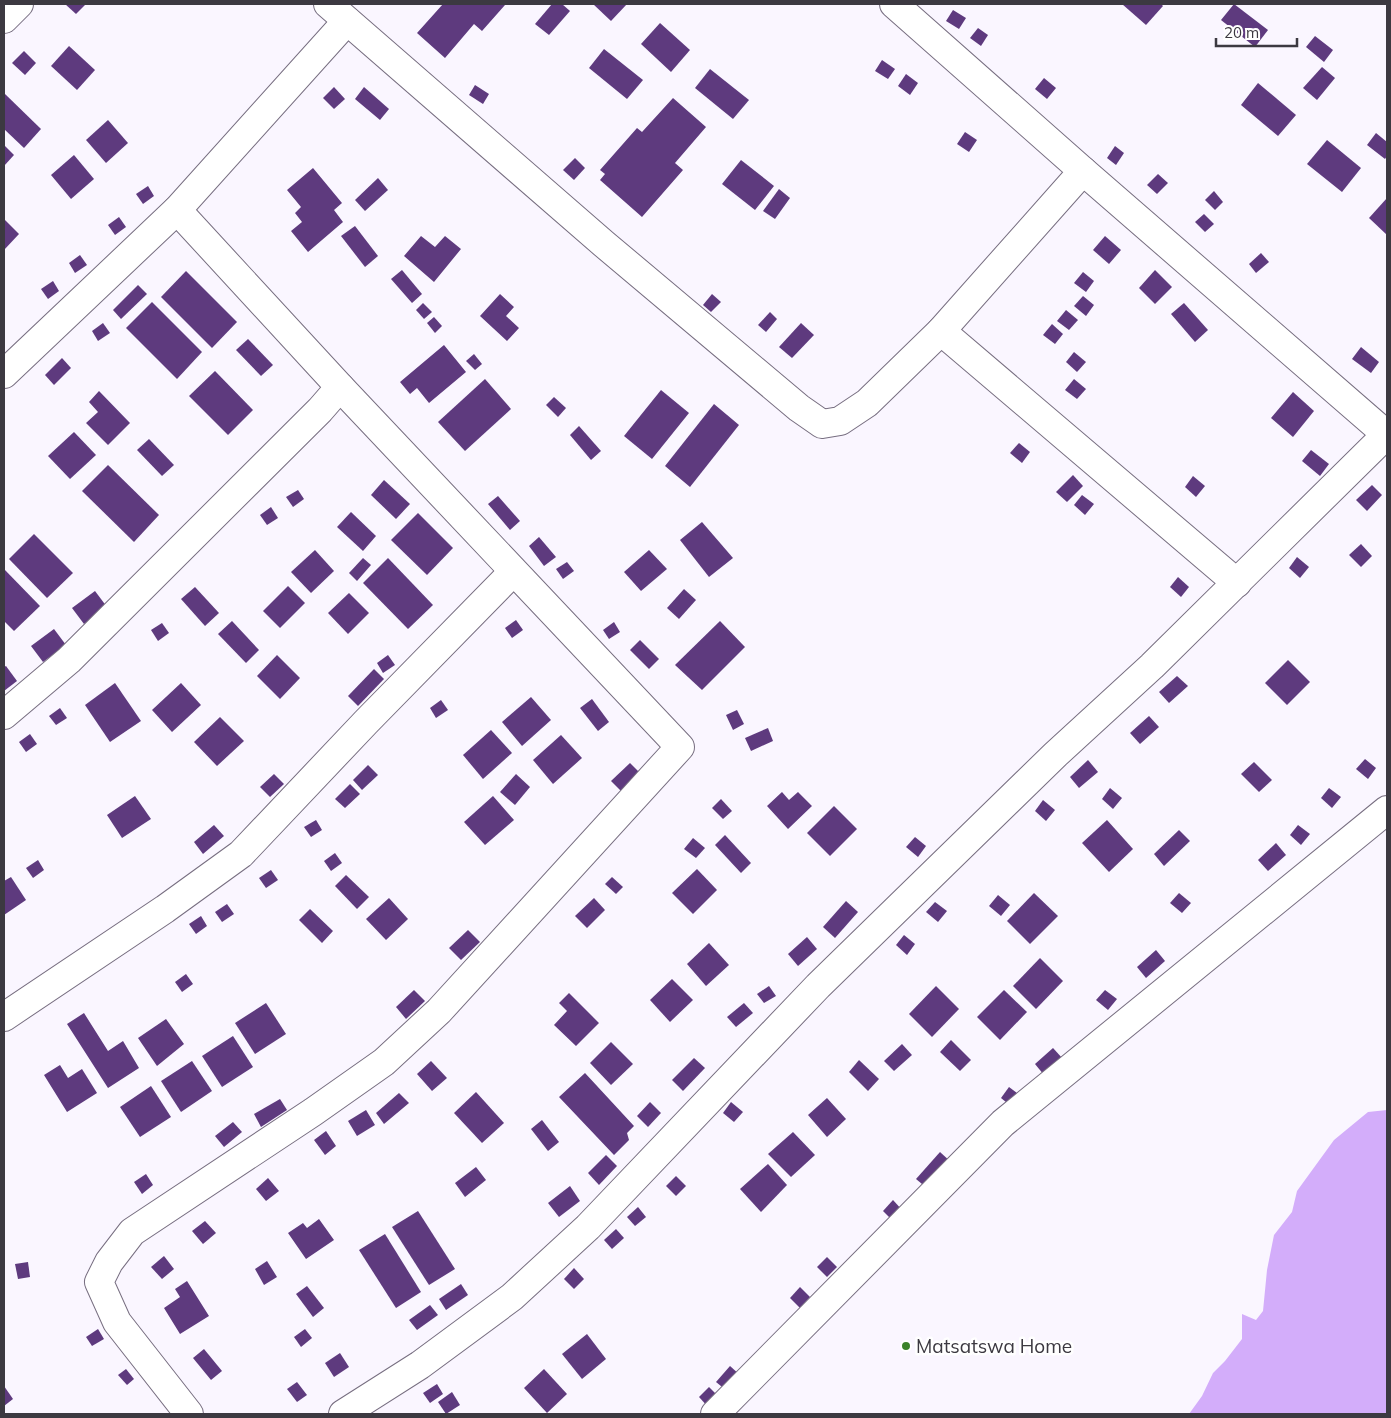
<svg xmlns="http://www.w3.org/2000/svg" width="1391" height="1418" font-family="Mulish,sans-serif">
<style>
.water{fill:#d3adfa}
.building{fill:#5e3a7e}
.lines{fill:none;stroke-linecap:round;stroke-linejoin:round}
.minor-casing{stroke:#776e80;stroke-width:30}
.minor{stroke:#fff;stroke-width:28}
.poi-dot{fill:#3b8329;stroke:#fff;stroke-width:2}
.labels{text-anchor:middle;stroke-width:5;stroke-linejoin:round;paint-order:stroke}
.poi-label{font-size:19px;fill:#3c3941;stroke:#fff;text-anchor:start}
</style>
<rect width="100%" height="100%" fill="#faf6ff"/>
<path class="water" d="M1387,1110v304h-198l13,-18 11,-23 12,-12 17,-22v-25l14,6 7,-9 4,-41 7,-35 18,-23 5,-21 37,-51 34,-28z"/>
<g class="building">
<path d="M65,4h21l-10,10z"/>
<path d="M443,4h61l1,1 -23,26 -8,-7 -29,34 -28,-25z"/>
<path d="M552,4h10l8,7 -21,24 -14,-11z"/>
<path d="M593,4h34l-16,17z"/>
<path d="M1122,4h39l2,2 -17,19z"/>
<path d="M1234,4l34,26 -13,17 -34,-27z"/>
<path d="M953,10l13,8 -7,11 -13,-8z"/>
<path d="M660,23l30,27 -19,22 -30,-28z"/>
<path d="M978,28l10,7 -7,11 -11,-8z"/>
<path d="M1315,36l18,14 -9,12 -18,-15z"/>
<path d="M69,46l26,24 -18,20 -26,-24z"/>
<path d="M604,49l39,31 -16,19 -38,-31z"/>
<path d="M24,51l12,12 -11,12 -13,-12z"/>
<path d="M882,60l13,9 -7,10 -13,-8z"/>
<path d="M1322,67l13,11 -18,22 -14,-12z"/>
<path d="M710,69l39,31 -16,19 -38,-31z"/>
<path d="M906,74l12,9 -8,12 -12,-9z"/>
<path d="M1044,78l12,10 -9,11 -12,-10z"/>
<path d="M1258,83l38,32 -18,21 -37,-31z"/>
<path d="M475,85l14,9 -6,10 -14,-9z"/>
<path d="M334,87l11,12 -11,10 -11,-11z"/>
<path d="M364,87l25,22 -9,11 -25,-21z"/>
<path d="M4,93l37,36 -17,19 -20,-19z"/>
<path d="M673,98l33,29 -31,36 8,7 -41,47 -42,-37 5,-6 -5,-4 37,-42 5,4z"/>
<path d="M108,120l20,23 -22,20 -20,-23z"/>
<path d="M965,132l12,8 -8,12 -12,-8z"/>
<path d="M1376,133l11,9v14l-2,3 -18,-14z"/>
<path d="M1327,140l34,28 -19,24 -35,-28z"/>
<path d="M4,145l10,10 -10,11z"/>
<path d="M1115,146l9,7 -8,12 -9,-7z"/>
<path d="M74,155l20,24 -23,20 -20,-24z"/>
<path d="M575,158l10,10 -11,12 -11,-10z"/>
<path d="M741,160l33,26 -19,24 -33,-26z"/>
<path d="M313,168l29,35 -8,7 9,12 -35,30 -17,-21 11,-9 -7,-9 6,-6 -14,-17z"/>
<path d="M1158,174l10,9 -11,11 -10,-9z"/>
<path d="M378,178l10,12 -23,21 -10,-11z"/>
<path d="M148,186l6,10 -11,8 -7,-10z"/>
<path d="M779,189l11,9 -15,21 -12,-8z"/>
<path d="M1214,191l9,11 -8,8 -10,-10z"/>
<path d="M1387,198v37l-18,-17z"/>
<path d="M1204,214l10,10 -9,8 -10,-10z"/>
<path d="M119,217l7,10 -11,8 -7,-10z"/>
<path d="M4,219l15,15 -15,16z"/>
<path d="M355,226l23,30 -13,11 -24,-31z"/>
<path d="M421,236l14,11 10,-11 16,13 -27,33 -30,-26z"/>
<path d="M1105,236l16,14 -12,14 -16,-14z"/>
<path d="M1261,253l8,9 -13,11 -7,-9z"/>
<path d="M80,255l7,10 -12,8 -6,-10z"/>
<path d="M402,270l20,24 -10,9 -21,-24z"/>
<path d="M1155,270l17,17 -17,17 -16,-16z"/>
<path d="M186,271l51,51 -25,26 -51,-51z"/>
<path d="M1083,272l11,9 -8,11 -12,-9z"/>
<path d="M53,281l6,10 -11,8 -7,-10z"/>
<path d="M138,285l9,9 -26,25 -8,-9z"/>
<path d="M500,294l14,13 -8,9 13,12 -12,13 -27,-25z"/>
<path d="M712,294l9,8 -10,10 -8,-7z"/>
<path d="M1083,296l11,9 -8,11 -12,-10z"/>
<path d="M152,302l50,50 -25,27 -51,-51z"/>
<path d="M423,303l9,9 -8,7 -8,-9z"/>
<path d="M1184,303l24,27 -13,12 -24,-28z"/>
<path d="M1066,310l12,10 -9,10 -12,-9z"/>
<path d="M770,312l7,7 -11,13 -8,-7z"/>
<path d="M434,317l8,9 -7,7 -8,-10z"/>
<path d="M103,323l7,10 -12,8 -6,-10z"/>
<path d="M801,323l13,12 -22,23 -13,-11z"/>
<path d="M1052,324l11,10 -8,10 -12,-9z"/>
<path d="M248,339l25,26 -12,11 -25,-26z"/>
<path d="M444,345l22,27 -37,31 -12,-15 -7,6 -10,-12z"/>
<path d="M1361,347l18,15 -8,11 -19,-14z"/>
<path d="M1074,352l12,10 -9,10 -11,-10z"/>
<path d="M474,354l8,10 -7,6 -9,-9z"/>
<path d="M62,358l9,10 -17,17 -9,-10z"/>
<path d="M215,371l38,39 -25,25 -39,-39z"/>
<path d="M485,379l26,30 -46,42 -27,-29z"/>
<path d="M1074,379l12,10 -9,10 -12,-9z"/>
<path d="M661,390l28,23 -37,46 -28,-23z"/>
<path d="M99,391l31,32 -22,22 -22,-22 12,-11 -9,-10z"/>
<path d="M1293,392l21,19 -21,26 -22,-19z"/>
<path d="M554,397l12,11 -8,9 -12,-12z"/>
<path d="M714,404l25,21 -49,62 -25,-21z"/>
<path d="M579,426l22,25 -10,9 -21,-25z"/>
<path d="M74,432l22,23 -26,24 -22,-23z"/>
<path d="M149,439l25,26 -12,11 -25,-26z"/>
<path d="M1019,443l11,9 -8,11 -12,-10z"/>
<path d="M1311,450l18,14 -9,12 -18,-15z"/>
<path d="M108,465l51,50 -25,27 -52,-51z"/>
<path d="M1073,475l10,11 -16,16 -11,-10z"/>
<path d="M1193,476l12,10 -9,11 -11,-10z"/>
<path d="M384,480l26,24 -14,15 -25,-24z"/>
<path d="M1372,485l10,10 -15,16 -11,-11z"/>
<path d="M298,490l6,9 -11,8 -7,-10z"/>
<path d="M1082,495l12,9 -9,11 -11,-10z"/>
<path d="M498,496l22,25 -10,9 -22,-26z"/>
<path d="M271,507l7,11 -11,7 -7,-10z"/>
<path d="M351,512l25,24 -13,15 -26,-24z"/>
<path d="M418,513l35,35 -26,27 -36,-35z"/>
<path d="M702,522l31,36 -24,19 -29,-37z"/>
<path d="M34,534l39,39 -26,25 -38,-39z"/>
<path d="M539,537l17,20 -12,9 -15,-20z"/>
<path d="M1361,544l11,12 -11,11 -12,-12z"/>
<path d="M315,550l19,21 -23,22 -20,-21z"/>
<path d="M649,550l18,19 -26,22 -17,-19z"/>
<path d="M1297,557l12,10 -9,11 -11,-10z"/>
<path d="M363,558l8,7 -14,16 -8,-8z"/>
<path d="M388,558l45,47 -25,24 -45,-46z"/>
<path d="M567,562l7,9 -11,8 -7,-10z"/>
<path d="M4,569l36,37 -26,25 -10,-10z"/>
<path d="M1178,577l11,10 -8,10 -11,-10z"/>
<path d="M288,586l17,17 -25,25 -17,-17z"/>
<path d="M195,587l24,26 -14,13 -24,-27z"/>
<path d="M684,589l12,11 -17,19 -12,-11z"/>
<path d="M95,591l12,16 -23,17 -12,-16z"/>
<path d="M349,593l20,20 -21,21 -20,-21z"/>
<path d="M516,620l7,10 -11,8 -7,-10z"/>
<path d="M232,621l27,29 -13,13 -28,-29z"/>
<path d="M720,621l25,26 -43,43 -27,-25z"/>
<path d="M614,622l6,10 -11,7 -6,-9z"/>
<path d="M162,623l7,10 -11,8 -7,-11z"/>
<path d="M54,629l12,16 -23,17 -12,-16z"/>
<path d="M640,640l19,19 -10,10 -19,-19z"/>
<path d="M277,655l23,23 -20,21 -23,-23z"/>
<path d="M388,655l7,10 -12,8 -6,-10z"/>
<path d="M1288,660l22,22 -23,23 -22,-22z"/>
<path d="M6,666l11,15 -13,10v-24z"/>
<path d="M374,669l10,10 -26,27 -10,-10z"/>
<path d="M1177,676l11,10 -19,17 -10,-11z"/>
<path d="M115,683l26,38 -31,21 -25,-37z"/>
<path d="M181,683l20,22 -29,27 -20,-22z"/>
<path d="M531,697l20,23 -29,26 -20,-24z"/>
<path d="M592,699l17,23 -11,9 -18,-23z"/>
<path d="M441,700l7,10 -12,8 -6,-10z"/>
<path d="M60,708l7,10 -11,7 -7,-9z"/>
<path d="M737,710l7,14 -11,6 -7,-15z"/>
<path d="M1149,716l10,11 -19,17 -10,-11z"/>
<path d="M220,717l24,24 -27,25 -23,-24z"/>
<path d="M768,728l5,13 -22,10 -6,-13z"/>
<path d="M491,730l21,23 -29,26 -20,-24z"/>
<path d="M30,734l7,10 -11,8 -7,-10z"/>
<path d="M561,735l21,23 -29,26 -20,-24z"/>
<path d="M1365,759l11,9 -8,11 -12,-10z"/>
<path d="M1088,760l10,12 -19,16 -9,-11z"/>
<path d="M1254,762l18,18 -13,12 -18,-18z"/>
<path d="M630,763l11,11 -18,19 -12,-12z"/>
<path d="M368,765l10,10 -16,15 -9,-10z"/>
<path d="M274,774l10,10 -14,13 -10,-10z"/>
<path d="M516,774l14,13 -15,18 -15,-13z"/>
<path d="M350,784l10,10 -15,14 -10,-9z"/>
<path d="M1110,788l12,10 -9,11 -11,-10z"/>
<path d="M1329,788l12,9 -9,11 -11,-10z"/>
<path d="M782,792l7,8 9,-8 14,14 -24,23 -21,-23z"/>
<path d="M135,796l16,23 -29,19 -15,-23z"/>
<path d="M493,796l21,24 -29,25 -21,-23z"/>
<path d="M721,799l11,12 -9,8 -11,-11z"/>
<path d="M1043,800l12,10 -9,11 -11,-10z"/>
<path d="M834,806l23,23 -27,27 -23,-23z"/>
<path d="M316,820l6,10 -11,7 -7,-10z"/>
<path d="M1107,820l26,29 -24,23 -27,-29z"/>
<path d="M214,825l10,11 -21,18 -9,-12z"/>
<path d="M1298,825l12,9 -9,11 -11,-10z"/>
<path d="M1179,830l11,11 -26,25 -10,-12z"/>
<path d="M725,835l26,28 -10,10 -26,-28z"/>
<path d="M915,837l11,9 -8,11 -12,-10z"/>
<path d="M693,838l12,10 -9,10 -12,-9z"/>
<path d="M1276,843l10,12 -18,16 -10,-11z"/>
<path d="M335,853l7,10 -11,8 -7,-10z"/>
<path d="M38,860l6,10 -11,8 -7,-10z"/>
<path d="M697,869l20,21 -24,24 -21,-21z"/>
<path d="M271,870l7,10 -12,8 -7,-10z"/>
<path d="M346,875l23,22 -12,12 -22,-23z"/>
<path d="M11,877l15,23 -22,15v-34z"/>
<path d="M612,877l11,10 -7,7 -11,-10z"/>
<path d="M1034,893l24,23 -28,28 -23,-23z"/>
<path d="M1179,893l12,10 -9,10 -12,-10z"/>
<path d="M998,895l12,10 -9,11 -12,-10z"/>
<path d="M389,898l19,21 -22,21 -20,-21z"/>
<path d="M594,898l11,12 -18,18 -12,-12z"/>
<path d="M846,901l12,11 -23,26 -12,-11z"/>
<path d="M935,902l12,9 -9,11 -12,-10z"/>
<path d="M227,904l7,10 -12,8 -7,-10z"/>
<path d="M310,909l23,22 -11,12 -23,-23z"/>
<path d="M201,916l6,10 -11,8 -7,-10z"/>
<path d="M468,930l12,12 -19,18 -12,-12z"/>
<path d="M904,935l11,9 -8,11 -11,-10z"/>
<path d="M807,937l10,12 -19,17 -10,-12z"/>
<path d="M709,943l20,22 -23,21 -19,-22z"/>
<path d="M1156,950l9,11 -19,17 -9,-11z"/>
<path d="M1040,958l23,23 -27,28 -23,-23z"/>
<path d="M186,974l7,10 -11,8 -7,-10z"/>
<path d="M672,979l21,21 -23,22 -20,-22z"/>
<path d="M769,986l7,10 -12,7 -7,-9z"/>
<path d="M936,986l23,23 -27,28 -23,-23z"/>
<path d="M414,990l11,11 -19,18 -10,-12z"/>
<path d="M1004,990l23,22 -27,28 -23,-23z"/>
<path d="M1105,990l12,9 -9,11 -12,-10z"/>
<path d="M569,993l30,30 -23,23 -22,-21 13,-14 -8,-8z"/>
<path d="M266,1003l20,31 -31,20 -20,-31z"/>
<path d="M744,1003l9,10 -17,14 -9,-10z"/>
<path d="M84,1013l24,38 15,-10 16,27 -31,20 -41,-64z"/>
<path d="M166,1019l18,25 -27,22 -19,-28z"/>
<path d="M233,1036l20,31 -31,20 -20,-31z"/>
<path d="M951,1040l20,20 -11,11 -20,-19z"/>
<path d="M611,1042l22,22 -22,21 -21,-22z"/>
<path d="M902,1044l10,11 -18,16 -10,-10z"/>
<path d="M1053,1048l10,11 -19,16 -9,-11z"/>
<path d="M694,1058l11,10 -22,23 -11,-11z"/>
<path d="M859,1060l20,19 -11,12 -19,-19z"/>
<path d="M192,1061l20,30 -31,21 -20,-31z"/>
<path d="M431,1061l16,17 -15,13 -15,-17z"/>
<path d="M60,1065l8,13 14,-9 15,24 -30,19 -23,-37z"/>
<path d="M585,1073l49,53 -7,7 2,7 -15,15 -55,-58z"/>
<path d="M151,1086l20,31 -31,20 -20,-30z"/>
<path d="M1009,1087l12,9 -9,11 -11,-9z"/>
<path d="M476,1092l28,31 -22,20 -28,-30z"/>
<path d="M399,1093l10,10 -25,21 -8,-11z"/>
<path d="M827,1098l19,21 -19,18 -19,-22z"/>
<path d="M280,1099l7,11 -26,17 -7,-13z"/>
<path d="M650,1102l11,11 -13,14 -11,-11z"/>
<path d="M731,1102l12,10 -9,10 -11,-9z"/>
<path d="M366,1110l9,15 -18,11 -9,-15z"/>
<path d="M542,1120l17,22 -11,9 -17,-22z"/>
<path d="M233,1122l9,10 -18,15 -9,-11z"/>
<path d="M326,1131l10,15 -11,9 -11,-15z"/>
<path d="M793,1132l22,23 -24,22 -23,-23z"/>
<path d="M940,1152l12,11 -24,26 -12,-10z"/>
<path d="M606,1155l11,11 -18,19 -11,-12z"/>
<path d="M768,1164l19,21 -26,27 -21,-23z"/>
<path d="M476,1167l10,13 -21,17 -10,-14z"/>
<path d="M146,1174l7,11 -11,9 -8,-12z"/>
<path d="M676,1176l10,10 -10,10 -10,-10z"/>
<path d="M268,1178l11,13 -13,10 -10,-12z"/>
<path d="M570,1186l10,15 -21,16 -11,-14z"/>
<path d="M893,1200l10,11 -10,10 -10,-10z"/>
<path d="M638,1207l8,10 -11,9 -8,-9z"/>
<path d="M418,1211l37,58 -26,16 -37,-58z"/>
<path d="M319,1219l15,21 -28,19 -18,-26 15,-10 4,5z"/>
<path d="M205,1221l11,12 -13,11 -11,-13z"/>
<path d="M616,1229l8,9 -12,11 -8,-9z"/>
<path d="M385,1234l36,58 -25,16 -37,-58z"/>
<path d="M164,1256l10,13 -12,10 -11,-12z"/>
<path d="M827,1257l10,10 -10,10 -10,-10z"/>
<path d="M267,1261l10,16 -13,8 -9,-16z"/>
<path d="M28,1262l2,15 -12,2 -3,-15z"/>
<path d="M574,1268l10,11 -10,10 -10,-10z"/>
<path d="M187,1281l22,35 -29,18 -16,-26 16,-11 -5,-8z"/>
<path d="M461,1284l7,11 -22,15 -7,-11z"/>
<path d="M307,1286l17,22 -11,9 -17,-23z"/>
<path d="M800,1287l10,10 -10,11 -10,-10z"/>
<path d="M430,1305l8,10 -21,15 -8,-10z"/>
<path d="M98,1329l6,10 -12,7 -6,-9z"/>
<path d="M305,1329l7,9 -11,9 -7,-10z"/>
<path d="M587,1334l19,25 -24,20 -20,-25z"/>
<path d="M204,1349l18,22 -11,9 -18,-22z"/>
<path d="M340,1353l9,14 -15,10 -9,-14z"/>
<path d="M730,1366l10,9 -13,16 -11,-9z"/>
<path d="M126,1369l8,10 -7,6 -9,-10z"/>
<path d="M544,1369l23,25 -20,19 -23,-25z"/>
<path d="M297,1382l10,13 -10,7 -10,-13z"/>
<path d="M437,1384l6,10 -13,9 -7,-10z"/>
<path d="M4,1386l9,13 -9,7z"/>
<path d="M709,1387l10,10 -10,11 -10,-11z"/>
<path d="M452,1392l8,13 -14,9 -8,-12z"/>
</g>
<g class="lines">
<defs>
<g id="minor">
<path d="M328,4l276,240 195,164 23,16 18,-3 27,-18 74,-72 142,-160"/>
<path d="M894,4l189,167 304,264"/>
<path d="M4,19l15,-15"/>
<path d="M177,210l163,177 340,360 -241,264 -55,51 -71,50 -181,120 -23,30 -10,20 18,40 72,92"/>
<path d="M941,331l296,252"/>
<path d="M4,374l173,-164 170,-189"/>
<path d="M4,715l65,-55 251,-250 20,-23"/>
<path d="M4,1017l161,-108 76,-55 125,-132 147,-150"/>
<path d="M343,1414l77,-49 92,-68 76,-70 230,-241 238,-232 96,-88 235,-232"/>
<path d="M715,1414l288,-291 384,-313"/>
</g>
</defs>
<use href="#minor" class="minor-casing"/>
<use href="#minor" class="minor"/>
</g>
<circle class="poi-dot" cx="906" cy="1346" r="5"/>
<g class="labels">
<g class="poi-label">
<text x="916" y="1353">Matsatswa Home</text>
</g>
</g>
<rect width="1391" height="1418" fill="none" stroke="#3c3941" stroke-width="10"/>
<path d="M1216 38v8h81v-8" fill="none" stroke="#3c3941" stroke-width="2.5"/>
<text x="1224" y="38" font-size="15" fill="#3c3941" stroke="#ffffff" stroke-width="4" paint-order="stroke">20 m</text>
</svg>
